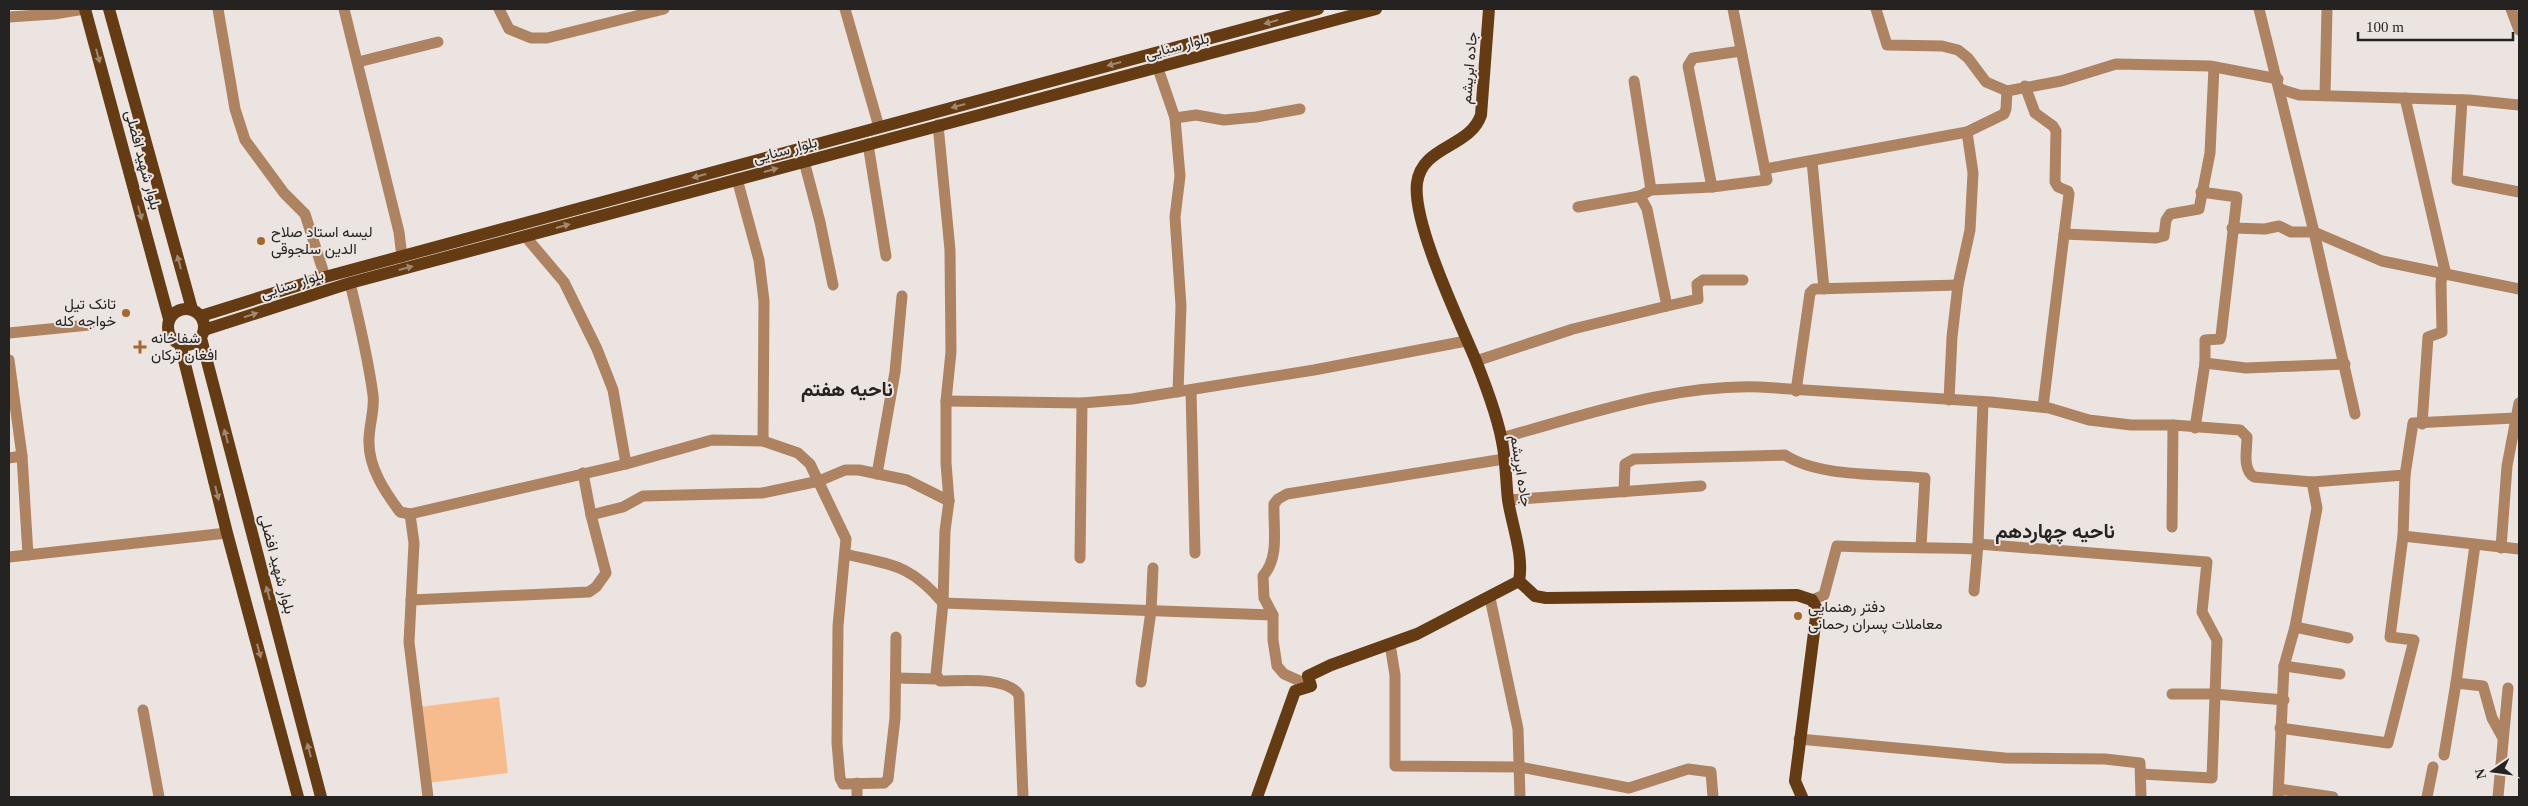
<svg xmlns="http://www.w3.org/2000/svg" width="2528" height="806" font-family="'Times New Roman',Vazirmatn,serif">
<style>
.green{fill:#f7bc8d}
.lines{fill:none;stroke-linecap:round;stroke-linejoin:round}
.minor{stroke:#ae8362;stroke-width:11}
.major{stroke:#653b14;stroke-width:12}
.oneway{fill:#a18770}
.poi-dot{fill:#a6672f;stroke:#ebe4e0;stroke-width:2}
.labels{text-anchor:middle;stroke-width:4;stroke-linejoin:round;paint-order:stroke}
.street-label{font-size:15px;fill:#252321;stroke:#ebe4e0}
.poi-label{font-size:15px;fill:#252321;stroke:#ebe4e0;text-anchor:start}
.district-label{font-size:20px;font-weight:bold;fill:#252321;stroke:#ebe4e0}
</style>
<rect width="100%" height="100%" fill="#ebe4e0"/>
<path class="green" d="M499,697l9,76 -80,10 -9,-76z"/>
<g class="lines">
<g class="minor">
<path d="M218,9l17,100 10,31 39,53 21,21 20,63"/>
<path d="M344,9l55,223 3,25"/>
<path d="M499,9l10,20 22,9h16l117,-29"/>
<path d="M845,9l34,118"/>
<path d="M1876,9l11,36 55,1 16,4 10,8 18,24 21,9 54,-10 55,-17 94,2 68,13"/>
<path d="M2259,9l55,223 41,182"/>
<path d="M2511,9l8,21"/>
<path d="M9,17l45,-3 30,-5"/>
<path d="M1153,54l22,64 5,58 -5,41 6,89 -3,86"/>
<path d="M358,62l80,-20"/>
<path d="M1634,81l17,109"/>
<path d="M2025,86l10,27 18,13 3,5 -1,51 3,5 10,4 1,3 -26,213"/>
<path d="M2280,89l19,6 170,5 50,5"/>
<path d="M2325,95l2,-86"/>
<path d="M2405,98l41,177 -4,1 -1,7 1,49 -14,5 -6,87"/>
<path d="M2462,100l-5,80 62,12"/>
<path d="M1175,118l21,-3 28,5 32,-3 44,-8"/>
<path d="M938,125l12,125 1,102 -5,49v62l3,38 -4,30 -2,72 -7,71 4,7c21,0 67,-5 79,14l4,102"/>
<path d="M868,144l18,112"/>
<path d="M804,161l16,61 13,63"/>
<path d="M1812,161l12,128"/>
<path d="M1765,169l202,-37 37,-18 2,-5 1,-18"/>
<path d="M737,179l22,81 5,41 -1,140"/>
<path d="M1712,187l-24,-121 5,-8 48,-7"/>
<path d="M1578,207l62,-11"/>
<path d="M2232,228l33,1 14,-3 12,6h23l68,29 137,28"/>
<path d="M2064,234l92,4 8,-2 2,-16 4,-6 29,-5 11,-56 4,-86"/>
<path d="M525,236l39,46 33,67 16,41 13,74"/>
<path d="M350,283c9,37 18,74 23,112 2,14 -4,30 -4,45 -1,27 16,52 31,72l10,2 216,-50 86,-24 51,1 35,12 12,11 36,75 -8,87 -1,117 3,35 3,6 41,-1 4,-4 7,-61 1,-81"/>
<path d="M1667,306l31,-7 -1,-15 6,-4h40"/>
<path d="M9,333l80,-8"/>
<path d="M9,360l13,96 6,99"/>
<path d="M1476,361l97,-32 94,-23 -20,-97 -7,-13 11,-6 61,-3 55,-7 -34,-171"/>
<path d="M2205,363l41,5 99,-4"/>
<path d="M1191,390l4,163"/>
<path d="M1796,391l14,-98 4,-4 144,-4"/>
<path d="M1949,400l3,-63 6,-52 12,-55 3,-57 -6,-41"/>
<path d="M946,401l136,2 50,-4 182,-29 152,-29"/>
<path d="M2195,428l10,-65v-23l15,-1 1,-3 16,-139 -36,-5"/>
<path d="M1501,438c85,-23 171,-54 259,-51l231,15 58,6 40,12 42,5h42l67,5 7,7c0,13 -5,32 7,40l58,5 93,-7 8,-52 102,-5"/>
<path d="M9,458l13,-2"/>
<path d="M877,474l18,-102 7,-76"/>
<path d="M1624,492l1,-28 9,-5 151,-4c35,23 98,18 140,23l-4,69"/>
<path d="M1508,500l193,-14"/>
<path d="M410,514l4,29 -5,99 19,155"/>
<path d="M591,515l32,-8 20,-11 119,-3 57,-12 26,-11h14l48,10 42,21"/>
<path d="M2172,527l1,-102"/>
<path d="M2403,536l116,13"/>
<path d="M1978,544l229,18 -5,50 15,28 -5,138 -71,-4"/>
<path d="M2501,548l6,-82 12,-63"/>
<path d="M845,554c47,11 65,10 98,49l330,12"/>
<path d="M9,557l218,-24"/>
<path d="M1080,558l2,-155"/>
<path d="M1974,591l4,-47 5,-142"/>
<path d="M1490,598l28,131 2,68"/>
<path d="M411,600l178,-8 7,-5 10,-14 -15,-58 -8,-42"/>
<path d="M1812,600l12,-5 13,-49c46,2 92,1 139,3"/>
<path d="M2295,627l53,11"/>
<path d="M1390,644l5,31v91l125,1 109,21 59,-19 23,3 2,25"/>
<path d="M2284,666l56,8"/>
<path d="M896,678l41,1"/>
<path d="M1141,682l10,-71 2,-43"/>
<path d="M2456,683l27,3 9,32 11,20"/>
<path d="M1311,686l-27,-12 -7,-8 -4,-26v-25l-9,-17 -1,-22c17,-19 10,-48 11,-72l4,-5 9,-5 217,-35"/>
<path d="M2172,694h42l70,6"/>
<path d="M143,710l16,87"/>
<path d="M2280,728l108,15 26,-103 -24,-3 13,-101 2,-61"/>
<path d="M1799,739l206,19 100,1 35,4 1,34"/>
<path d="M2444,755l12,-72 19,-138"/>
<path d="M2279,789l54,8"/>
<path d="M857,797v-14"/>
<path d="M2278,797l6,-131 11,-39 22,-119 -5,-26"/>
<path d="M2427,797l6,-30"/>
<path d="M2498,797l10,-109"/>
</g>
<g class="major">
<path d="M85,9l84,310"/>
<path d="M109,9l83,300"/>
<circle cx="186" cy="327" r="18"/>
<path d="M201,316l124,-39 993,-268"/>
<path d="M204,330l146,-47 1026,-274"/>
<path d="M201,338l120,459"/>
<path d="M180,344l47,189 71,264"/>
<path d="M1519,581l16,15 11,2 251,-3 15,5 5,9 -22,172 7,16"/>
<path d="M1257,797l38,-106 16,-5 -3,-10 23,-11 86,-31 102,-53c5,-26 -7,-55 -11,-81 -2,-18 -2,-35 -5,-53 -4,-26 -17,-61 -27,-86 -17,-41 -64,-138 -59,-178 5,-38 53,-35 64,-68l8,-106"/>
</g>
</g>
<defs><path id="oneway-solid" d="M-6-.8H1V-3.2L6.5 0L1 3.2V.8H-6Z" transform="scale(1.25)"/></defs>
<g class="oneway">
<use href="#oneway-solid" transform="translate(1271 22) rotate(165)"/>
<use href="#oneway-solid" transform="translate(98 56) rotate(75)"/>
<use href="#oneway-solid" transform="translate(1114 64) rotate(165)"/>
<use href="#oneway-solid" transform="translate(958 106) rotate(165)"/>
<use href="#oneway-solid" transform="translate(771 170) rotate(-15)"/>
<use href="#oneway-solid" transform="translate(699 176) rotate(165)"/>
<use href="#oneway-solid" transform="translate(140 213) rotate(75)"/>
<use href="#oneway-solid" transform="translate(563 226) rotate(-15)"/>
<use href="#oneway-solid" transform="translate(179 262) rotate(-105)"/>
<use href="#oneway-solid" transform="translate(406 268) rotate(-15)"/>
<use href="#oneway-solid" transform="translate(251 315) rotate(-18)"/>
<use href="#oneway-solid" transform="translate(226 436) rotate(-105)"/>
<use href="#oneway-solid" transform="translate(217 493) rotate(76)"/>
<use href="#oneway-solid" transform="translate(268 593) rotate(-105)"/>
<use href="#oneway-solid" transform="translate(259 651) rotate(75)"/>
<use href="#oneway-solid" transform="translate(309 750) rotate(-105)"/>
</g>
<g class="poi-dot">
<circle cx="261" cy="241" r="5"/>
<circle cx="126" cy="313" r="5"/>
<path d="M137.5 339.5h5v5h5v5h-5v5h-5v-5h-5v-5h5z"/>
<circle cx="1798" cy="616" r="5"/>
</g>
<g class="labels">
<g class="street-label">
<text transform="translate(1177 46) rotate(-15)" y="5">بلوار سنایی</text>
<text transform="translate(1469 68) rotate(-85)" y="5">جاده ابریشم</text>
<text transform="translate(785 150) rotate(-15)" y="5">بلوار سنایی</text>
<text transform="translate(143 160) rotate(75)" y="5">بلوار شهید افضلی</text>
<text transform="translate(292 284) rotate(-18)" y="5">بلوار سنایی</text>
<text transform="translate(1521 471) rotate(81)" y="5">جاده ابریشم</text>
<text transform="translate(277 564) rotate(75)" y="5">بلوار شهید افضلی</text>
</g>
<g class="poi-label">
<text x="271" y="237">لیسه استاد صلاح<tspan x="271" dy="17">الدین سلجوقی</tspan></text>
<text x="116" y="309" text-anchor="end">تانک تیل<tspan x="116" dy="17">خواجه کله</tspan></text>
<text x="151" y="343">شفاخانه<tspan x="151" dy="17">افغان ترکان</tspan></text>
<text x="1808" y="612">دفتر رهنمایی<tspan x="1808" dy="17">معاملات پسران رحمانی</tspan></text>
</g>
<g class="district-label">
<text x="847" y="396">ناحیه هفتم</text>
<text x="2055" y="538">ناحیه چهاردهم</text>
</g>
</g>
<rect width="2528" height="806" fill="none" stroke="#252321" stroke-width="20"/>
<g transform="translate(2493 771) rotate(257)" stroke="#ebe4e0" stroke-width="4" paint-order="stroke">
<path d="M0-4L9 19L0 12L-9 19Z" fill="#252321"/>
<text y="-8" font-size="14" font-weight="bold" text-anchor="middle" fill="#252321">N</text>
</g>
<path d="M2358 32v8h155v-8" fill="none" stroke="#252321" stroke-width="2.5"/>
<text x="2366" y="32" font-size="15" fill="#252321" stroke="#ebe4e0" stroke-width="4" paint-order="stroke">100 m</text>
</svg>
